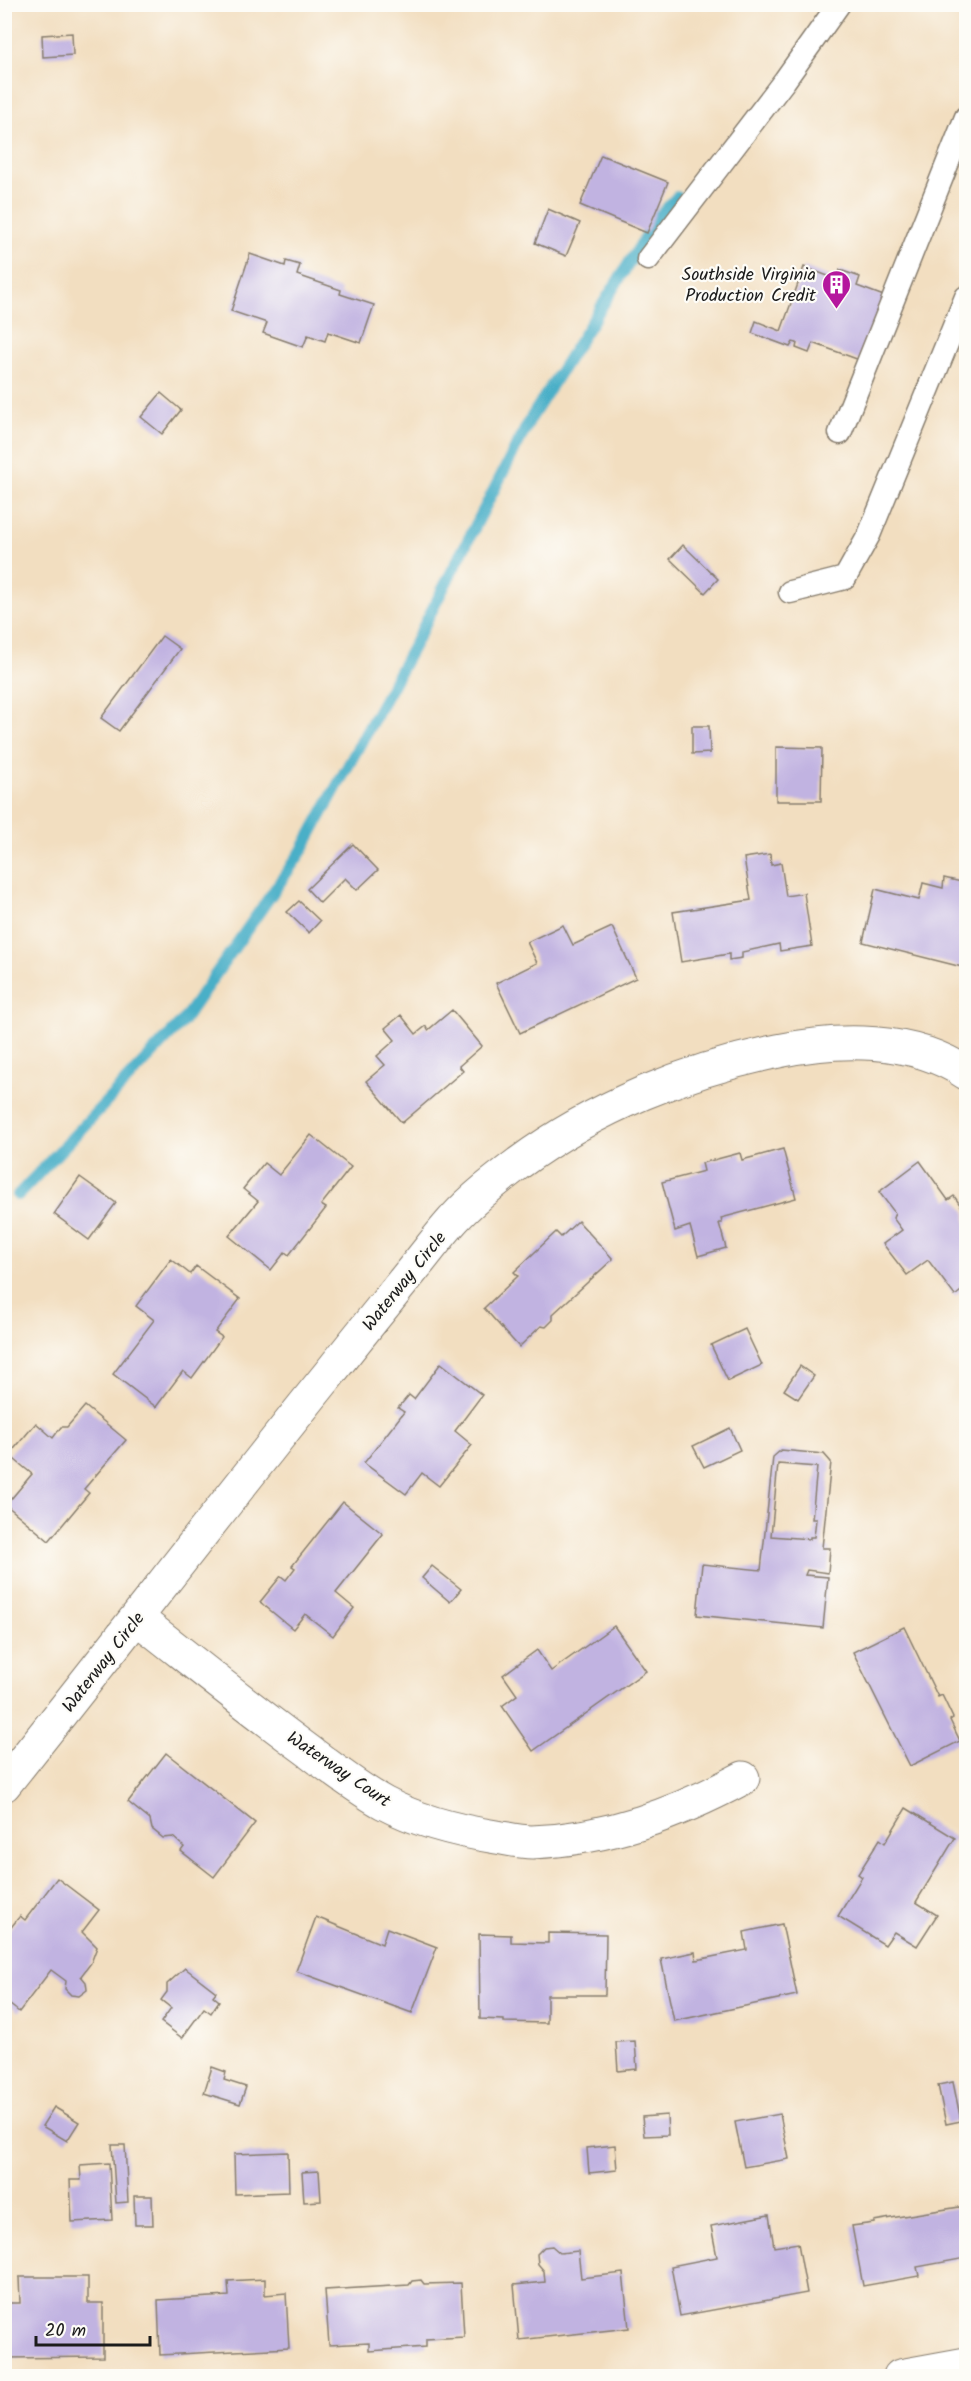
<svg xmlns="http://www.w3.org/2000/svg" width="971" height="2381" font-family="Kalam,sans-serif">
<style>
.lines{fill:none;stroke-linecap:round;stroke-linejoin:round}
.stream{stroke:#48afc7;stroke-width:12}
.building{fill:#c1b3e1;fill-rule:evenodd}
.lane-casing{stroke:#877d6e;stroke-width:25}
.street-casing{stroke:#877d6e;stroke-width:35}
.lane{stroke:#fff;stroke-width:22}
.street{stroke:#fff;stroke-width:33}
.labels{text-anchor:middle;stroke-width:4.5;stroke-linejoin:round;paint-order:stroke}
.poi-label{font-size:18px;fill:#1c1c1c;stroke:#fdfcf7;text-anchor:end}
.street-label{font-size:18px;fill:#1c1c1c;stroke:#fdfcf7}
</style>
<rect width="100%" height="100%" fill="#fdfcf7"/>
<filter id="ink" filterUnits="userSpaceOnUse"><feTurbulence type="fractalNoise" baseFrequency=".0167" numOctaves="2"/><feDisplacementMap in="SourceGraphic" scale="12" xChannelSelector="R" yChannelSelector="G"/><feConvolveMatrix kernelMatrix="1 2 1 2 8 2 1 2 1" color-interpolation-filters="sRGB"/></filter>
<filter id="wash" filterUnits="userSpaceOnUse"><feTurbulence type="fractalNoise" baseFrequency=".008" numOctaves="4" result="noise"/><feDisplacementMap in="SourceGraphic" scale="24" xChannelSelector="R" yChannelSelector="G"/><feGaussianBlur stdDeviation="1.35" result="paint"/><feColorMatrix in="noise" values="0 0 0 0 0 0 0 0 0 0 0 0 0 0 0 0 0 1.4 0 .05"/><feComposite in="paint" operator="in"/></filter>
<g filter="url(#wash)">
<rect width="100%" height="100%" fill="#f2dec0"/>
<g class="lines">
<path class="stream" d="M18,1195l165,-174 118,-169 112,-205 118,-229 126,-199 20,-22"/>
</g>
<g id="blocks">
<g class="building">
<path d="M72,33l1,22 -30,2 -1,-22z"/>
<path d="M601,155l67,27 -21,51 -67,-28z"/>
<path d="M548,209l32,14 -14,33 -31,-13z"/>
<path d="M250,254l35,12 1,-5 14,4 -3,10 44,15 -1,4 34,11 -13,38 -33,-11 -3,9 -17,-6 -5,12 -40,-14 4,-10 -36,-12z"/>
<path d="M804,267l32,12 4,-9 20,7 -3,9 32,12 -24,64 -52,-19 -4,10 -13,-5 1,-5 -4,-1 -3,5 -38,-14 4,-12 25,10z"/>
<path d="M161,393l20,17 -19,24 -21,-17z"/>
<path d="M683,545l35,34 -13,14 -35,-34z"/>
<path d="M162,636l18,13 -61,82 -18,-13z"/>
<path d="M692,726h17l1,27 -18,1z"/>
<path d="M776,747l46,1 -1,53h-45z"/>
<path d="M353,844l25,26 -21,20 -12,-12 -25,25 -13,-14z"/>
<path d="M770,854l1,11 10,-2 5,33 18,-3 8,53 -32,5 -1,-7 -37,8v6l-13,2v-6l-48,8 -8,-50 78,-12 -7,-42z"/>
<path d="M944,878l22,5v85l-103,-26 12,-53 44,11 4,-17 20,5z"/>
<path d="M299,901l21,20 -11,12 -22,-21z"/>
<path d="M563,925l10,20 39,-18 24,51 -116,55 -24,-50 41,-20 -10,-21z"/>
<path d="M452,1010l30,36 -23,20 4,5 -61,52 -36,-42 19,-16 -8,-9 18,-16 -10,-12 16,-13 15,19 10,-8 2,4z"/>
<path d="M311,1135l40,32 -30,38 5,3 -37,47 -4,-3 -14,18 -42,-34 29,-35 -15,-12 21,-26 15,12z"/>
<path d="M783,1149l13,49 -75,20 1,5h-3l7,25 -28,8 -8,-30 -15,5 -13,-49 42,-11 -2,-8 38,-10 2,7z"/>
<path d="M920,1161l28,39 6,-4 12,17v74l-11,9 -27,-36 -21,15 -24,-31 19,-14 -9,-12 2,-5 -16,-21z"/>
<path d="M80,1177l36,26 -27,37 -35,-26z"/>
<path d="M578,1221l35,38 -60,55v6l-7,7 -5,-1 -22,21 -35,-39 34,-32 -4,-4 42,-40 5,5z"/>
<path d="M171,1259l19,15 6,-8 44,33 -25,33 7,5 -30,41 -9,-7 -27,36 -43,-33 41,-54 -18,-14z"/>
<path d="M745,1329l17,36 -34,16 -17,-36z"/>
<path d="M441,1363l41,32 -27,36 17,14 -33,41 -17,-13 -16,21 -42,-31 40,-51 -6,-4 11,-13 5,4z"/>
<path d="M800,1366l14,10 -16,23 -14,-9z"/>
<path d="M85,1406l41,34 -42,49 5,4 -40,48 -43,-36 26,-31 -23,-19 27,-32 17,15 8,-11h6z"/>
<path d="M730,1428l10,22 -36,17 -11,-21z"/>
<path d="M781,1450l43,4 7,8 -9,86h8l-2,25 -21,-3 -2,5 23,2 -5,51 -126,-13 5,-51 59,6 12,-113zM778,1464l39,3 -5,52h4l-2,18h-4v2l-39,-3z"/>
<path d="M343,1502l40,32 -47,59 18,15 -21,28 -28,-22 -12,15 -33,-27 21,-26 5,4 9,-12 -3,-2z"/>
<path d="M432,1566l29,23 -11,13 -28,-24z"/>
<path d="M614,1626l32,45 -113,80 -31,-45 15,-11 -14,-20 34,-25 14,21z"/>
<path d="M904,1627l34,70 4,-2 11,23 -3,2 10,21 -50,25 -57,-114z"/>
<path d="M166,1753l89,70 -41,54 -33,-26 3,-4 -11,-10 -10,1 -11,-9 -2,-9 -22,-18z"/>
<path d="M906,1808l49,30 -39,64 21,13 -20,31 -23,-14 -9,13 -47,-29 24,-39 -4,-3 22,-35 5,4z"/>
<path d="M57,1878l42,32 -17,22 15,15 -6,16 -10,13 5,6 1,8 -8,6 -8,-1 -6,-6 1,-8 -15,-11 -32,42 -15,-12v-64l16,-20 5,4z"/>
<path d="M316,1917l66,27 5,-16 50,19 -25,66 -116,-42z"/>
<path d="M782,1924l15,71 -123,26 -13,-62 34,-7 1,8 51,-10 -3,-18z"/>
<path d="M548,1933l58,1 -1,61h-58v28l-43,-1v-2l-24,-1 -1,-85 32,1v7l37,1z"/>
<path d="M185,1968l31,24 -3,4 6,5 -8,12 -7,-5 -22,30 -21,-16 10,-14 -10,-8 6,-8v-8z"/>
<path d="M635,2041l2,28 -19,2 -2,-29z"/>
<path d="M212,2067l14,5 -2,8 22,7 -6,17 -36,-11z"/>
<path d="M953,2082l8,39 -15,3 -8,-39z"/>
<path d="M54,2107l25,15 -12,19 -25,-15z"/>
<path d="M780,2114l9,45 -45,8 -9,-45z"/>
<path d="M667,2115l1,20 -24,1 -2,-19z"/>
<path d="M112,2145h13l3,57 -12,1z"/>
<path d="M615,2145l2,25 -28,3 -2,-25z"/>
<path d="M288,2152l1,40 -54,2 -1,-40z"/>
<path d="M109,2163l3,57 -40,2 -2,-42h11l-1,-15z"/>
<path d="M319,2171l2,30 -17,1 -2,-30z"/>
<path d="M134,2196h18l1,29h-18z"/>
<path d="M966,2206v52l-49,9 2,9 -56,10 -11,-60 22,-3v-2l23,-4z"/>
<path d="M769,2215l5,32 24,-4 9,50 -127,23 -9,-50 46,-9 -6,-31z"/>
<path d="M552,2246l8,7 18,-2 3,27 42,-5 6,55 -110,12 -5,-55 31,-3 -1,-11 -6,-7 -1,-10 7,-7z"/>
<path d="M19,2277h69v26h15v54l-99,1v-55h16z"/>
<path d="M265,2279v16l21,-2 3,55 -129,7 -2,-55 71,-4 -1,-15z"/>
<path d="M421,2280l3,4 37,-1 3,54 -38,2v8l-57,4v-8l-40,2 -4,-55 84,-5 3,-4z"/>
</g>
</g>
</g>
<g filter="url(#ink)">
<use href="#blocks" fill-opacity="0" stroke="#877d6e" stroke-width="1.5"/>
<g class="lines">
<defs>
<g id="lane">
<path d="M648,259l137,-179 54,-76"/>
<path d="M840,433l126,-316"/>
<path d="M790,592l55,-14 24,-43 97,-238"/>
</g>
<g id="street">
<path d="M137,1618c55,43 109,87 165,128 27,20 53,41 82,57 34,18 74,28 112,34 12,2 25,5 36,5 76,-3 144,-28 211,-64"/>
<path d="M4,1785c109,-136 215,-275 325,-411 28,-36 57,-71 85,-106 14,-17 27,-35 41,-50 18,-20 43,-39 64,-55 76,-56 168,-93 259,-112 61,-13 135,-14 188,22"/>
<path d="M900,2376l66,-12"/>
</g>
</defs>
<use href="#lane" class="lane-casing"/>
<use href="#street" class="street-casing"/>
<use href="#lane" class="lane"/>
<use href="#street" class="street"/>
</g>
</g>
<defs>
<symbol id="building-pin" viewBox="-11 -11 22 30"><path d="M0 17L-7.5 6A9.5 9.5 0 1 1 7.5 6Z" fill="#b5179e" stroke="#fdfcf7"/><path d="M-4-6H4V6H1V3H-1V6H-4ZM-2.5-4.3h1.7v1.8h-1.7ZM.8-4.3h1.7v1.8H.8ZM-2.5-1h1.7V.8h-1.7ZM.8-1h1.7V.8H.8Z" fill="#fff"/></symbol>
</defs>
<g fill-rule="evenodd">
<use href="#building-pin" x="820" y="268" width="33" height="45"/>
</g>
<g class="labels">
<g class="poi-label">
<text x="816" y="280">Southside Virginia<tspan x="816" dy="21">Production Credit</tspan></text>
</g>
<g class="street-label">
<text transform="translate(404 1281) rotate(-51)" y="6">Waterway Circle</text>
<text transform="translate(103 1662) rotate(-52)" y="6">Waterway Circle</text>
<text transform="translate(339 1769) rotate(34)" y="6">Waterway Court</text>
</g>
</g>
<rect width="971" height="2381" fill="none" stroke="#fdfcf7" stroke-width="24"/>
<path d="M36 2336v9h114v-9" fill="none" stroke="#1c1c1c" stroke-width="3"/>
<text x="45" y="2336" font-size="18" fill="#1c1c1c" stroke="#fdfcf7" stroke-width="4.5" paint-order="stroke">20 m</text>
</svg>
